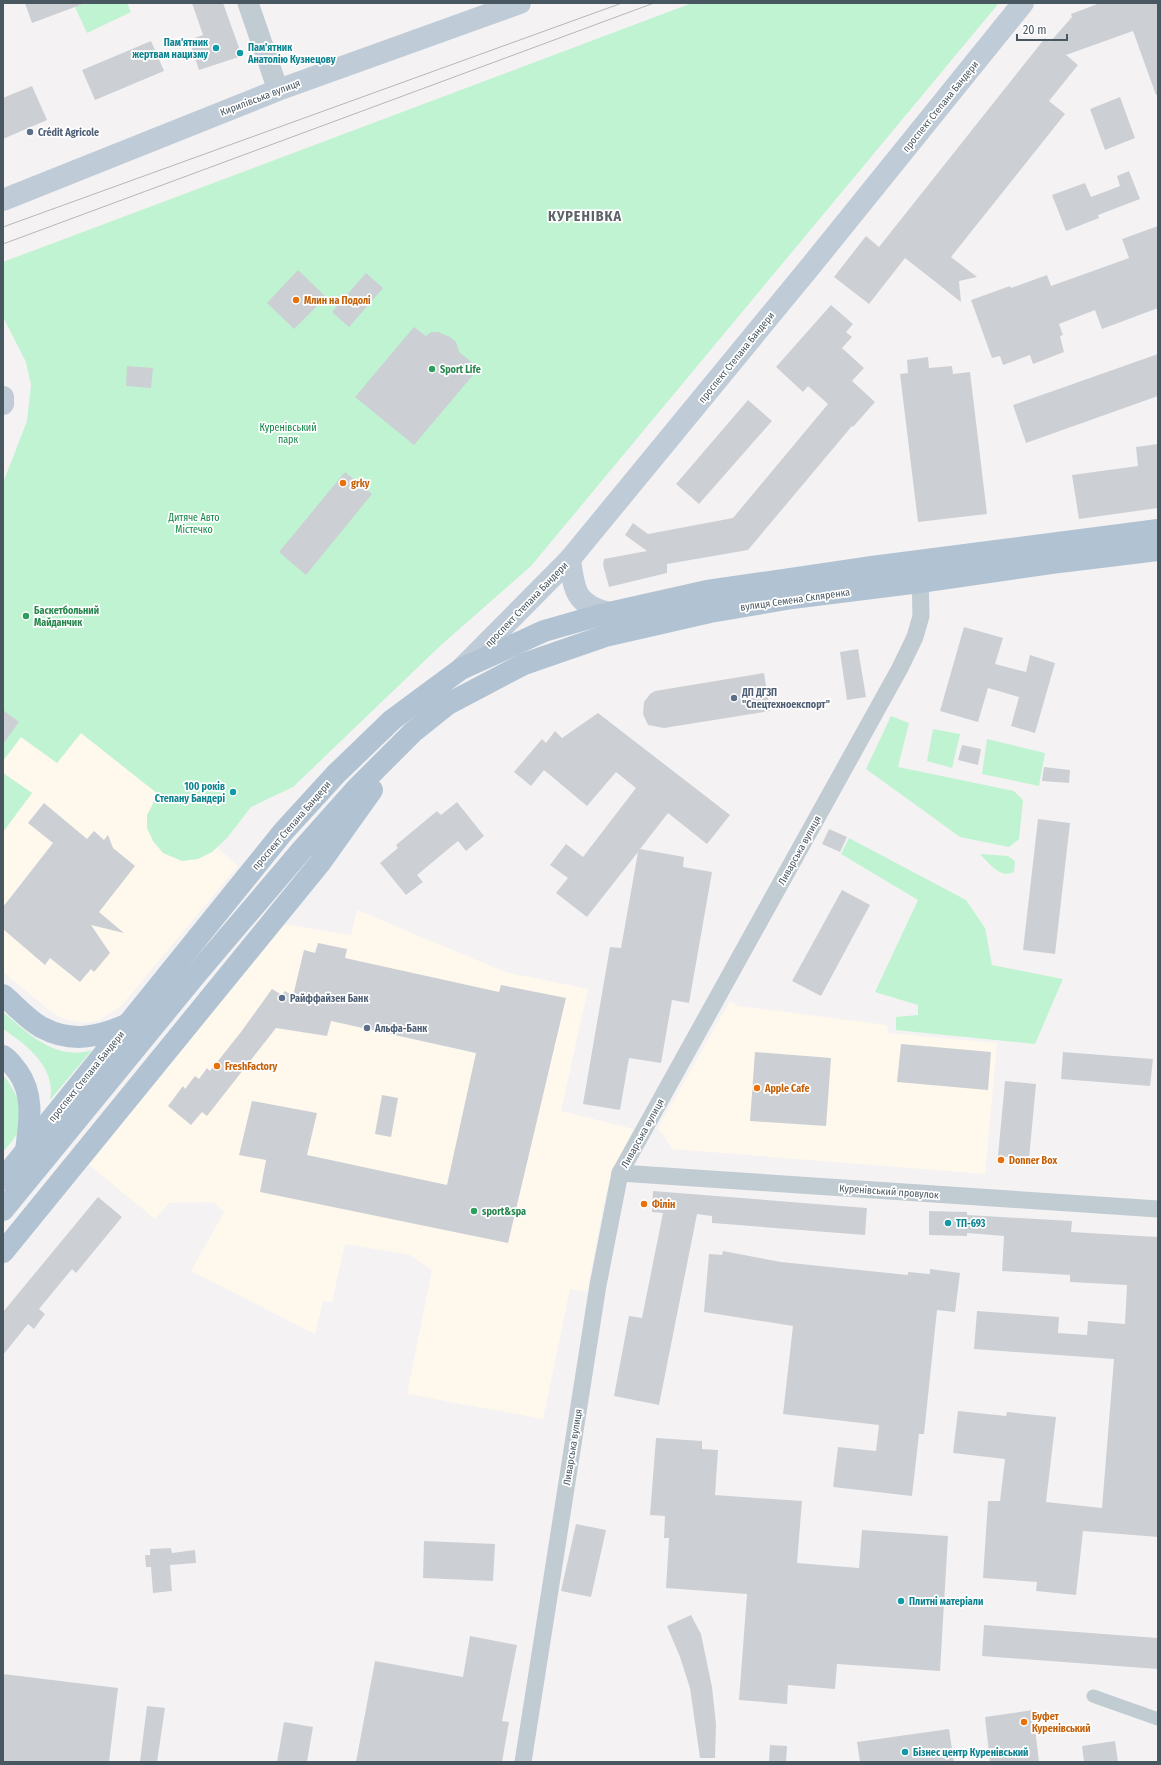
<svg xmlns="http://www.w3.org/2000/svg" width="1161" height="1765" font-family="'Fira Sans Condensed',sans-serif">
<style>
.commercial{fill:#fef8ed}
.green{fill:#c0f3d1}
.building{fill:#ccd0d5}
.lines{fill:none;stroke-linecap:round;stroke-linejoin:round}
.pedestrian{stroke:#c0cbd2;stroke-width:13}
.minor{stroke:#c0cbd2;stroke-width:17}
.tertiary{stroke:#c0cbd2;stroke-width:21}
.secondary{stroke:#bfccd7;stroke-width:22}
.primary{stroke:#b1c3d2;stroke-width:22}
.tram{stroke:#b4b8bd;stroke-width:1}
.culture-dot{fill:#0f9aa8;stroke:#fff;stroke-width:1.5}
.service-dot{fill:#5c6f8a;stroke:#fff;stroke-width:1.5}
.food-dot{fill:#e8710a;stroke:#fff;stroke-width:1.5}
.leisure-dot{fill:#2e9e5b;stroke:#fff;stroke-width:1.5}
.labels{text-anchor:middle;stroke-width:3.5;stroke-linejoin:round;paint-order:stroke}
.culture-label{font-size:10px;font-weight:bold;fill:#0d838f;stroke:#fff;text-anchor:start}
.street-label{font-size:10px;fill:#495761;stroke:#fff}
.service-label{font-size:10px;font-weight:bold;fill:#4e5e75;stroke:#fff;text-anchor:start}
.food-label{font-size:10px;font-weight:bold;fill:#c56008;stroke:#fff;text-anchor:start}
.leisure-label{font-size:10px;font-weight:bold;fill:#27864d;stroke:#fff;text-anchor:start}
.park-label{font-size:10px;fill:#128445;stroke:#fff}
.district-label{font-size:14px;font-weight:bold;letter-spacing:1px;fill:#5e6368;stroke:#fff}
</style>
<rect width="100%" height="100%" fill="#f5f2f3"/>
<g class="commercial">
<path d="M81,733l77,61 -6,9 11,50 19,8 16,-2 14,-7 5,-5 21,19 -116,139 -24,16 -17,2 -19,-5 -12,-7 -47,-39v-140l29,-39 -29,-20v-12l18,-24 36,26z"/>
<path d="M357,910l148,62 83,17 -27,122 72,18 -27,64 -19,99 -17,-3 -27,130 -136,-25 25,-124 -22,-15 -65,-11 -13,58 -9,-1 -8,33 -124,-63 33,-59 -10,-10 -45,1 -14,16 -66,-54 194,-241 68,11z"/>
<path d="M730,1001l8,5 149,19 1,8 109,10 -12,131 -313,-25 -14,-21z"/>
</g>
<g class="green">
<path d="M86,3h41l4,9 -44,21 -12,-26z"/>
<path d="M692,3h307l-468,563 -91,80 -147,141 -42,20 -24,31 -15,14 -14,7 -16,2 -19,-8 -10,-12 -6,-13v-13l11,-21 -77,-61 -24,30 -36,-26 -18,24v-278l24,-62 4,-36 -5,-23 -23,-45v-55z"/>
<path d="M891,716l18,7 -11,44 116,24 9,9 -4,39 -10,8 -49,-10 -94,-68z"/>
<path d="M933,729l27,5 -8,34 -25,-7z"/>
<path d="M987,739l58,14 -6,33 -57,-12z"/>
<path d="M3,773l29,20 -29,39z"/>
<path d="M849,838l117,62 19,28 7,37 71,14 -28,65 -139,-14v-13l22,-2v-10l-43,-13 43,-92 -77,-46z"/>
<path d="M980,854l28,2 7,5 -1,11c-14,7 -25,-9 -34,-18z"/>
<path d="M3,1012c26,22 52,49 89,38l-42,50c7,-32 -24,-56 -47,-71z"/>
<path d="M3,1075c8,8 21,34 20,45 -1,10 -14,25 -20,32z"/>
</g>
<g class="building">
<path d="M25,3h57l1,1 -51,19z"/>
<path d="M192,3h31l19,53 -43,14 -10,-30 14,-5z"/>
<path d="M1100,3h58v92h-2l-23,-64 -67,24 12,10 -29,36 16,13 -114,143 26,20 -18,4 2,21 -56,-44 -36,46 -35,-27 32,-41 13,11 166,-209 5,4 22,-25 -1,-3z"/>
<path d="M151,41l13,30 -69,29 -13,-30z"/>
<path d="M32,86l15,34 -44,19v-41z"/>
<path d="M1120,97l15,41 -30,12 -15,-41z"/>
<path d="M1129,171l11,28 -42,16 1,3 -33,13 -14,-36 33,-12 6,14 29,-11 -3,-10z"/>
<path d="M1158,226v82l-56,21 -7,-19 -36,14 4,11 -3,1 4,16 -31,12 -3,-9 -27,10 -3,-9 -8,2 -21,-58 39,-14 1,2 36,-13 4,11 78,-28 -7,-19z"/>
<path d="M298,270l28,27 -32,32 -27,-26z"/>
<path d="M366,273l17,15 -34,39 -17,-15z"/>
<path d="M831,305l22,19 -7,8 6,5 -10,11 22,20 -12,13 23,21 -22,25 -1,-1 -104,124 -81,14v9l-58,14 -6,-22 1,-6 43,-8 -22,-16 8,-12 15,11 85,-16 95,-114 -20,-18 -5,6 -27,-25z"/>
<path d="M414,327l12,9 5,-4h7l12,5 6,5 3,10 20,16 -65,77 -59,-48z"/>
<path d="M1158,354v42l-132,47 -13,-38z"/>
<path d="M928,357l1,11 23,-2 1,8 17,-2 17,142 -69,8 -18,-148 8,-1 -1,-13z"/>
<path d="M127,366l26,2 -2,20 -25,-2z"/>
<path d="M748,400l24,21 -73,83 -23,-20z"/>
<path d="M1158,444v64l-79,11 -7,-44 66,-9 -2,-19z"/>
<path d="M345,472l27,22 -66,81 -27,-23z"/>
<path d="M964,627l39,11 -8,26 31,8 4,-17 25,8 -20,70 -24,-7 8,-29 -31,-9 -10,34 -38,-11z"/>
<path d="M858,649l8,48 -19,3 -7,-48z"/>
<path d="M764,673l6,38 -106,17 -16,-3 -5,-11 1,-12 6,-8 5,-3z"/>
<path d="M3,710l16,12 -16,22z"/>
<path d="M598,713l132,102 -23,29 -39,-31 -28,36 44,8 -1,10 29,5 -23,131 -17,-3 -11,63 -32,-5 -9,52 -37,-6 27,-157 11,1 17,-96 -51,65 -31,-24 12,-15 -18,-13 16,-21 17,13 53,-69 -20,-16 -29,34 -43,-36 -13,16 -17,-14 28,-33 4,4 9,-12 7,7z"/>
<path d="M962,745l19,4 -3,16 -20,-5z"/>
<path d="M1044,767l26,3 -1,13 -27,-2z"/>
<path d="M457,802l27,34 -18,15 -8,-10 -41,34 6,7 -17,13 -26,-32 18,-15 -2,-3 41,-34 4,4z"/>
<path d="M44,803l43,36 7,-8 10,9 4,-5 5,13 22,18 -36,46 25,21 -33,-8 19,28 -16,19 -3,-3 -11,13 -30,-24 -5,7 -42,-36v-22l50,-64 -25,-20z"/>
<path d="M1038,819l32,4 -15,131 -32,-4z"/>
<path d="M829,829l18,8 -7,15 -18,-8z"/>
<path d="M842,890l28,15 -49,91 -29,-15z"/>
<path d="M318,943l29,6 -2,9 154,34 2,-7 65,13 -58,245 -248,-51 6,-32 -27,-5 13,-54 65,12 -10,42 140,30 29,-132 -145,-32 -4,15 -51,-8 -69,88 -5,-4 -11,13 -23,-19 15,-20 2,3 10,-13 4,3 8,-11 3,3 31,-39 31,-43 10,6 3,-4 8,5 11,-46 11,3z"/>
<path d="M901,1044l90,8 -3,38 -91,-8z"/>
<path d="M755,1052l76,6 -5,68 -76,-5z"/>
<path d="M1063,1052l90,7 -3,27 -89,-7z"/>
<path d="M1005,1081l31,3 -7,75 -31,-3z"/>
<path d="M382,1095l16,3 -7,39 -16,-3z"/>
<path d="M653,1191l214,17 -2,27 -153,-12v-7l-15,-2 -38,191 -45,-9 15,-80 13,2 21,-105 -11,-1z"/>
<path d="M98,1197l24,20 -46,56 -4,-4 -33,40 6,5 -11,15 -6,-5 -25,31v-43z"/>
<path d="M929,1211l38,1v3l105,6 -1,11 87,5v300l-75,-6 -7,64 -40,-4 1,-9 -54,-4 5,-77h12l5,-42 -52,-6 5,-42 48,5 1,-4 49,5 -10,85 56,6 12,-149 -140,-10 3,-38 82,6 -1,16 29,2 1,-14 37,3 2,-39 -57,-3v-7l-68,-4 2,-35 -37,-3v3l-38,-1z"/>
<path d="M723,1251l58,11 127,13v-3l22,2v-5l30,4 -5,39 -18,-2 -13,124h-5l-7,62 -79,-9 5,-40 38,4 3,-26 -96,-11 10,-88 -89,-14 5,-58 13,1z"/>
<path d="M656,1438l46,3v8l16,1 -3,45 87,6 -5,62 62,5 3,-38 86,6 -8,135 -103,-7 -2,25 -47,-4 -1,19 -48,-4 8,-106 -81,-6 3,-50h-5l1,-22 -15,-1z"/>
<path d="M576,1524l30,6 -15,67 -30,-6z"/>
<path d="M424,1541l71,3 -2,37 -70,-3z"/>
<path d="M171,1548l1,5 23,-3 1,13 -26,2 2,26 -19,2 -2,-26h-5l-1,-12h5v-6z"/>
<path d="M691,1615l10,19 11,53 4,37 -1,34h-15l-10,-70 -10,-31 -13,-31z"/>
<path d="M984,1625l174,13v31l-176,-13z"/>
<path d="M470,1636l47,9 -15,76 7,1 -7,40h-146l19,-101 88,16z"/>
<path d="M3,1674l115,14 -9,74h-106z"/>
<path d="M147,1706l18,2 -8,54h-17z"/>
<path d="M1033,1710l6,52h-49l-5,-45z"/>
<path d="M284,1722l29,5 -6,35h-30z"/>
<path d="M949,1729l5,33h-94l-3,-20z"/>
<path d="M1115,1741l3,21h-34l-2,-16z"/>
<path d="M770,1745l17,1 -1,16h-17z"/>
</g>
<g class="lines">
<path class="pedestrian" d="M1093,1696l65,23"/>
<g class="minor">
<path d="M620,1173l538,36"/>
<path d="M523,1762l75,-477 22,-112 280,-505 15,-31 6,-21 -1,-45"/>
</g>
<path class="tertiary" d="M248,3l30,87"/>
<g class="secondary">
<path d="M3,200l275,-110 242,-87"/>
<path d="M3,397v7"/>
<path d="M570,559c4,31 5,46 39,54"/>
<path d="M462,668l108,-109 244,-297 209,-259"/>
</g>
<g class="primary">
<path d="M3,995c12,10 27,27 40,33 28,15 56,9 83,-3"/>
<path d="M3,1056c7,4 10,10 15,16 17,24 11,52 8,79"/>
<path d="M3,1179l280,-347 53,-58 56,-54 69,-51 83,-38 56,-16 107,-24 165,-24 286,-37"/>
<path d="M3,1210l195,-238 103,-121 55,-62 57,-57 35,-28 76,-40 81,-28 105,-24 82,-14 128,-16 131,-19 107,-13"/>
<path d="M3,1252l317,-389 52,-73"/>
</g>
<g class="tram">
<path d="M3,227l619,-224"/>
<path d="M3,244l651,-241"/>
</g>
</g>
<g class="culture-dot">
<circle cx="216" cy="48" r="4"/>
<circle cx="240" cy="53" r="4"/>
<circle cx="233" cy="792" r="4"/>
<circle cx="948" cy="1223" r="4"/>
<circle cx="901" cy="1601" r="4"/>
<circle cx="905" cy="1752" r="4"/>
</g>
<g class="service-dot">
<circle cx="30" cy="132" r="4"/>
<circle cx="734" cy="698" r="4"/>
<circle cx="282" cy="998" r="4"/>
<circle cx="367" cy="1028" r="4"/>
</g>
<g class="food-dot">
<circle cx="296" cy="300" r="4"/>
<circle cx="343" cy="483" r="4"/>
<circle cx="217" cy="1066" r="4"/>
<circle cx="757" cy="1088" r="4"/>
<circle cx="1001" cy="1160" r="4"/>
<circle cx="644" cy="1204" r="4"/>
<circle cx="1024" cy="1722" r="4"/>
</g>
<g class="leisure-dot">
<circle cx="432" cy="369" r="4"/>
<circle cx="26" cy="616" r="4"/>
<circle cx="474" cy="1211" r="4"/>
</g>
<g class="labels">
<g class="culture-label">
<text x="208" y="46" text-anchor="end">Пам'ятник<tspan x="208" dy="12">жертвам нацизму</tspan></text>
<text x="248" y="51">Пам'ятник<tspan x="248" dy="12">Анатолію Кузнецову</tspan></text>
<text x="225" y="790" text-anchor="end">100 років<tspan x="225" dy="12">Степану Бандері</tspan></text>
<text x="956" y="1227">ТП-693</text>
<text x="909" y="1605">Плитні матеріали</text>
<text x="913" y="1756">Бізнес центр Куренівський</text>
</g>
<g class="street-label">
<text transform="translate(260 97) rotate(-21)" y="4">Кирилівська вулиця</text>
<text transform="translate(940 106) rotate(-51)" y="4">проспект Степана Бандери</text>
<text transform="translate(736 357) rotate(-51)" y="4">проспект Степана Бандери</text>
<text transform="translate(795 599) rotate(-8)" y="4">вулиця Семена Скляренка</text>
<text transform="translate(526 604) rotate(-46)" y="4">проспект Степана Бандери</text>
<text transform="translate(291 825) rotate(-49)" y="4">проспект Степана Бандери</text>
<text transform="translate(799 850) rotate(-61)" y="4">Ливарська вулиця</text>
<text transform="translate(86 1076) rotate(-51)" y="4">проспект Степана Бандери</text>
<text transform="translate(642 1133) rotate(-61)" y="4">Ливарська вулиця</text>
<text transform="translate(889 1191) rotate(4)" y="4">Куренівський провулок</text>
<text transform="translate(572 1447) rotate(-81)" y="4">Ливарська вулиця</text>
</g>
<g class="service-label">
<text x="38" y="136">Crédit Agricole</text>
<text x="742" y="696">ДП ДГЗП<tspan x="742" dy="12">"Спецтехноекспорт"</tspan></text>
<text x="290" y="1002">Райффайзен Банк</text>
<text x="375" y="1032">Альфа-Банк</text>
</g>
<g class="food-label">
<text x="304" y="304">Млин на Подолі</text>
<text x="351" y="487">grky</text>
<text x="225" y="1070">FreshFactory</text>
<text x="765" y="1092">Apple Cafe</text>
<text x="1009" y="1164">Donner Box</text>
<text x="652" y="1208">Філін</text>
<text x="1032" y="1720">Буфет<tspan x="1032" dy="12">Куренівський</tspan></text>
</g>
<g class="leisure-label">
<text x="440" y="373">Sport Life</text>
<text x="34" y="614">Баскетбольний<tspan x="34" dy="12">Майданчик</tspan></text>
<text x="482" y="1215">sport&amp;spa</text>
</g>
<g class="park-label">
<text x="288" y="431">Куренівський<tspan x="288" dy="12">парк</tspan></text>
<text x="194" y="521">Дитяче Авто<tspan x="194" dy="12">Містечко</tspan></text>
</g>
<g class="district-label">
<text x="585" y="221">КУРЕНІВКА</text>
</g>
</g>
<rect width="1161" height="1765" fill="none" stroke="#495761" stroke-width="8"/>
<path d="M1017 34v6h50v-6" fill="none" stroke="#495761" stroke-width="2"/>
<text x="1023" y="34" font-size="12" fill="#495761" stroke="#ffffff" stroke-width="3" paint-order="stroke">20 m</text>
</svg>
